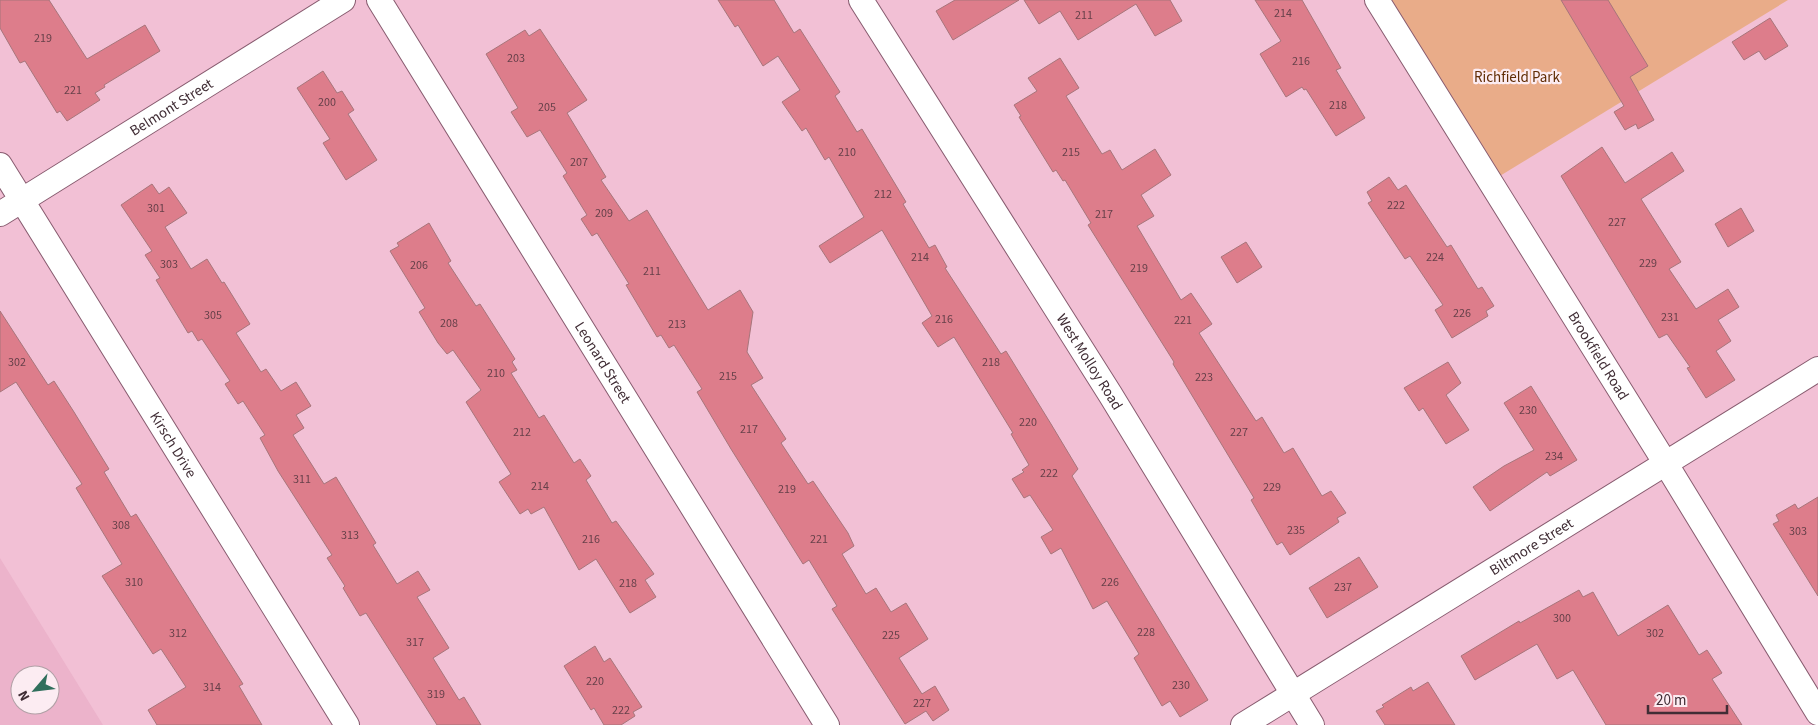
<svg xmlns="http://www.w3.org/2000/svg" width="1818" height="725" font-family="'Source Sans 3',sans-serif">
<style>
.built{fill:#ecb3cb;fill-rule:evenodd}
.green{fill:#e9ac89}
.building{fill:#dd7d8b;stroke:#a7757b}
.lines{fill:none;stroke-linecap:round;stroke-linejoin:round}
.minor-casing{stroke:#885c70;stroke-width:26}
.minor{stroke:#fff;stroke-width:24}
.labels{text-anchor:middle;stroke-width:4.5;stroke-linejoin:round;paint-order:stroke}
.number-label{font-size:12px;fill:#67414a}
.park-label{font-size:15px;fill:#602c04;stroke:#fcecf2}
.street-label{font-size:15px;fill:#402d35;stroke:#fcecf2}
</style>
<rect width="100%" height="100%" fill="#f2c0d5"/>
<path class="built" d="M0,558l103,167h-103zM20,675h30v30h-30z"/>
<path class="green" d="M1377,0h411l-298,182z"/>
<g class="building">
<path d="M0,0h49l38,59 58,-34 15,26 -56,34 1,2 -10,6 5,7 -33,21 -7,-10 -3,2 -32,-52 -5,2 -20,-35z"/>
<path d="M718,0h56l20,33 6,-4 40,63 -5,4 22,36 5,-3 44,73 -3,2 26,44 6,-3 12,22 -2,1 56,86 5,-3 45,73 27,45 -6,7 136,224 -28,17 -10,-16 -8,5 -28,-48 5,-4 -32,-53 -14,8 -32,-61 -10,6 -10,-17 12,-7 -23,-35 -6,3 -12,-19 12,-7 -2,-2 7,-5 -18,-31 2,-1 -59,-96 -16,10 -16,-24 10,-7 -50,-86 -52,33 -11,-17 45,-29 -35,-60 -4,3 -19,-32 -4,3 -20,-29 18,-12 -22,-34 -15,10 -25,-41 -3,2z"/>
<path d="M955,0h64l-66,40 -17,-29z"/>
<path d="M1024,0h146l12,21 -27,15 -19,-32 -58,36 -18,-29 -21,13z"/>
<path d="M1255,0h47l39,68 -5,2 29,48 -29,18 -30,-47 -2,1 -2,-3 -16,10 -26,-43 21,-13z"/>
<path d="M1561,0h47l40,66 -18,11 24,43 -16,9 -2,-5 -11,6 -11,-18 10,-6z"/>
<path d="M1770,18l18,28 -23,14 -6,-9 -15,9 -12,-18z"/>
<path d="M540,29l47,71 -20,13 39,64 -5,3 28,41 18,-11 61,100 32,-20 13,22 -6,40 16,26 -12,7 35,54 -5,4 27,41 5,-3 35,52 6,13 -12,8 24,40 10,-6 15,24 15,-9 22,36 -29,19 23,36 13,-8 14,24 -16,11 -7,-10 -21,13 -73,-115 5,-3 -28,-46 -6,4 -72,-115 -34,-57 5,-3 -28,-44 -5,3 -8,-13 -4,2 -31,-52 3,-1 -32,-51 -5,3 -11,-17 6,-4 -24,-39 4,-3 -27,-43 -13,7 -16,-25 7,-4 -32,-54 39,-24 4,6z"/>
<path d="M1060,58l19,30 -13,8 36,58 8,-4 12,20 33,-21 16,26 -30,20 13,21 -17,10 44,74 10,-7 21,31 -13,9 57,88 6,-4 22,36 9,-5 29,48 9,-5 15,22 -9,5 2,4 -49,33 -8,-13 -5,3 -26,-45 3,-2 -81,-134 1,-2 -86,-137 3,-2 -26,-43 -2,1 -7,-11 -3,2 -34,-55 2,-1 -7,-11 23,-14 -9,-13z"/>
<path d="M323,71l14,22 5,-2 12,19 -6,4 29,46 -31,20 -23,-37 7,-4 -33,-51z"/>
<path d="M1602,147l23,36 47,-31 12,19 -43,28 40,63 -12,7 27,40 32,-20 11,18 -21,13 13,21 -15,10 19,29 -29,18 -19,-30 3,-1 -23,-33 -8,4 -98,-162z"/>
<path d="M1389,177l9,13 8,-5 41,62 4,-2 27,44 4,-2 12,19 -8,5 2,5 -36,22 -17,-28 8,-5 -33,-49 -5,3 -37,-56 4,-2 -5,-9z"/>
<path d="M152,184l7,10 10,-7 18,26 -22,14 26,42 16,-10 15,24 2,-1 26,42 -14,9 25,39 5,-3 15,22 15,-9 15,24 -15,9 8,13 -11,7 31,49 12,-7 40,66 -3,2 24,39 21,-13 12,19 -13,7 32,51 -16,10 26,42 5,-3 17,28h-44l-71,-112 -6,3 -17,-28 2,-2 -18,-28 5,-3 -54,-84 -18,-33 5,-3 -22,-34 -5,3 -13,-20 5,-3 -28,-42 -4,2 -6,-10 -4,2 -32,-53 4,-2 -15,-23 7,-4 -31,-46z"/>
<path d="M1741,208l13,23 -26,16 -13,-23z"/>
<path d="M429,223l22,38 -3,2 28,43 4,-2 35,55 -3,3 5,8 -6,3 28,45 5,-3 30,48 6,-4 11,17 -5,4 26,43 4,-2 38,53 -9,6 11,17 -26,16 -34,-54 -17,11 -35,-63 -13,7 -3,-5 -8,5 -21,-32 12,-8 -45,-72 15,-12 -28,-40 -6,4 -9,-11 -19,-31 6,-4 -35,-57 9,-5 -2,-3z"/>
<path d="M1246,242l16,25 -25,16 -16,-26z"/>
<path d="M0,311l48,74 6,-4 20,31 35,57 -5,3 27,45 5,-3 66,105 41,65 -4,2 23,39h-105l-9,-15 38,-23 -25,-38 -8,5 -51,-78 20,-12 -46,-76 6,-4 -66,-102 -16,10z"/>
<path d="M1448,362l13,21 -15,12 23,35 -23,14 -23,-36 -4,3 -15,-23z"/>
<path d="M1531,386l46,74 -27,16 -3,-4 -57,39 -17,-24 31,-21 30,-16 -30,-47z"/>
<path d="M1818,497v99l-45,-72 6,-3 -3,-6 19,-11 3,5z"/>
<path d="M1359,557l19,30 -51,31 -18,-30z"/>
<path d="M1579,590l4,7 10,-5 25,44 50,-31 31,50 8,-5 15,23 -10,6 30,46h-136l-33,-55 -16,9 -20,-35 -62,36 -14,-24 58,-35 1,2z"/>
<path d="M595,646l9,16 6,-4 32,49 -9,5 2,4 -14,9h-17l-10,-17 -3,2 -27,-44z"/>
<path d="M1428,682l27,43h-70l-9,-14 8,-4 -2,-2 29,-18 2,4z"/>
</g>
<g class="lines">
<defs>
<g id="minor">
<path id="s1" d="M379,0l448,725"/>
<path id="s2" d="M861,0l249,394 202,331"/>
<path id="s3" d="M1377,0l289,464 152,249"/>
<path id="s4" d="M0,165l347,560"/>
<path id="s5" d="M0,214l343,-214"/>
<path id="s6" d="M1243,725l575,-356"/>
</g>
</defs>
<use href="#minor" class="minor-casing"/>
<use href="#minor" class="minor"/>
</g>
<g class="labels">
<g class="number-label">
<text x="1283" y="17">214</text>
<text x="1084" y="19">211</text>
<text x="43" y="42">219</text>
<text x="516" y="62">203</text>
<text x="1301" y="65">216</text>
<text x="73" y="94">221</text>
<text x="327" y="106">200</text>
<text x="1338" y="109">218</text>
<text x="547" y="111">205</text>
<text x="847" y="156">210</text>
<text x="1071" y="156">215</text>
<text x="579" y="166">207</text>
<text x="883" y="198">212</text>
<text x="1396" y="209">222</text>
<text x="156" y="212">301</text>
<text x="604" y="217">209</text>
<text x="1104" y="218">217</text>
<text x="1617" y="226">227</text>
<text x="920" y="261">214</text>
<text x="1435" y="261">224</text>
<text x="1648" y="267">229</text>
<text x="169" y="268">303</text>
<text x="419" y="269">206</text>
<text x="1139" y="272">219</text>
<text x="652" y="275">211</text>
<text x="1462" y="317">226</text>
<text x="213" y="319">305</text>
<text x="1670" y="321">231</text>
<text x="944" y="323">216</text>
<text x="1183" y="324">221</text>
<text x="449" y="327">208</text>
<text x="677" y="328">213</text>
<text x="17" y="366">302</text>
<text x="991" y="366">218</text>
<text x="496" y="377">210</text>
<text x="728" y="380">215</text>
<text x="1204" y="381">223</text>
<text x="1528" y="414">230</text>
<text x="1028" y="426">220</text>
<text x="749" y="433">217</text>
<text x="522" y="436">212</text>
<text x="1239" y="436">227</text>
<text x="1554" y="460">234</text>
<text x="1049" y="477">222</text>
<text x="302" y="483">311</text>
<text x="540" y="490">214</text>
<text x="1272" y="491">229</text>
<text x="787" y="493">219</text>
<text x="121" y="529">308</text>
<text x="1296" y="534">235</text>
<text x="1798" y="535">303</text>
<text x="350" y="539">313</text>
<text x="591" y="543">216</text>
<text x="819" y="543">221</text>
<text x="134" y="586">310</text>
<text x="1110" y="586">226</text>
<text x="628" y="587">218</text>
<text x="1343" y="591">237</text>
<text x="1562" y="622">300</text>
<text x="1146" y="636">228</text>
<text x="178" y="637">312</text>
<text x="1655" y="637">302</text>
<text x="891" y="639">225</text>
<text x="415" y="646">317</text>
<text x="595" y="685">220</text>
<text x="1181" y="689">230</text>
<text x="212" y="691">314</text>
<text x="436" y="698">319</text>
<text x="922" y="707">227</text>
<text x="621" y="714">222</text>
</g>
<g class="park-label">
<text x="1517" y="82">Richfield Park</text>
</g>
<g class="street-label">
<text dy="5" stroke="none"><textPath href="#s5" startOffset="202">Belmont Street</textPath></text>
<text dy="5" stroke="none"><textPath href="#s3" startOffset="419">Brookfield Road</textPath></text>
<text dy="5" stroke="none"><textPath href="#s2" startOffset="428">West Molloy Road</textPath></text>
<text dy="5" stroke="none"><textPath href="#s1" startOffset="426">Leonard Street</textPath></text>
<text dy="5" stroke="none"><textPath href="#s4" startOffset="329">Kirsch Drive</textPath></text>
<text dy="5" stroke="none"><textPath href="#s6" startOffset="339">Biltmore Street</textPath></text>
</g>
</g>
<g transform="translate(35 690) rotate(242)"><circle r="24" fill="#fcecf2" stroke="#b1a0a6"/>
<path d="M0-4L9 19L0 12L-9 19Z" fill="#306f5c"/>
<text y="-8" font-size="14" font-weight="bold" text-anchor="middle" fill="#402d35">N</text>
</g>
<path d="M1648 705v8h79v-8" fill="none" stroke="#402d35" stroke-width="2.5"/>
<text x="1656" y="705" font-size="15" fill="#402d35" stroke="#fcecf2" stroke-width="4" paint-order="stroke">20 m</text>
</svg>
